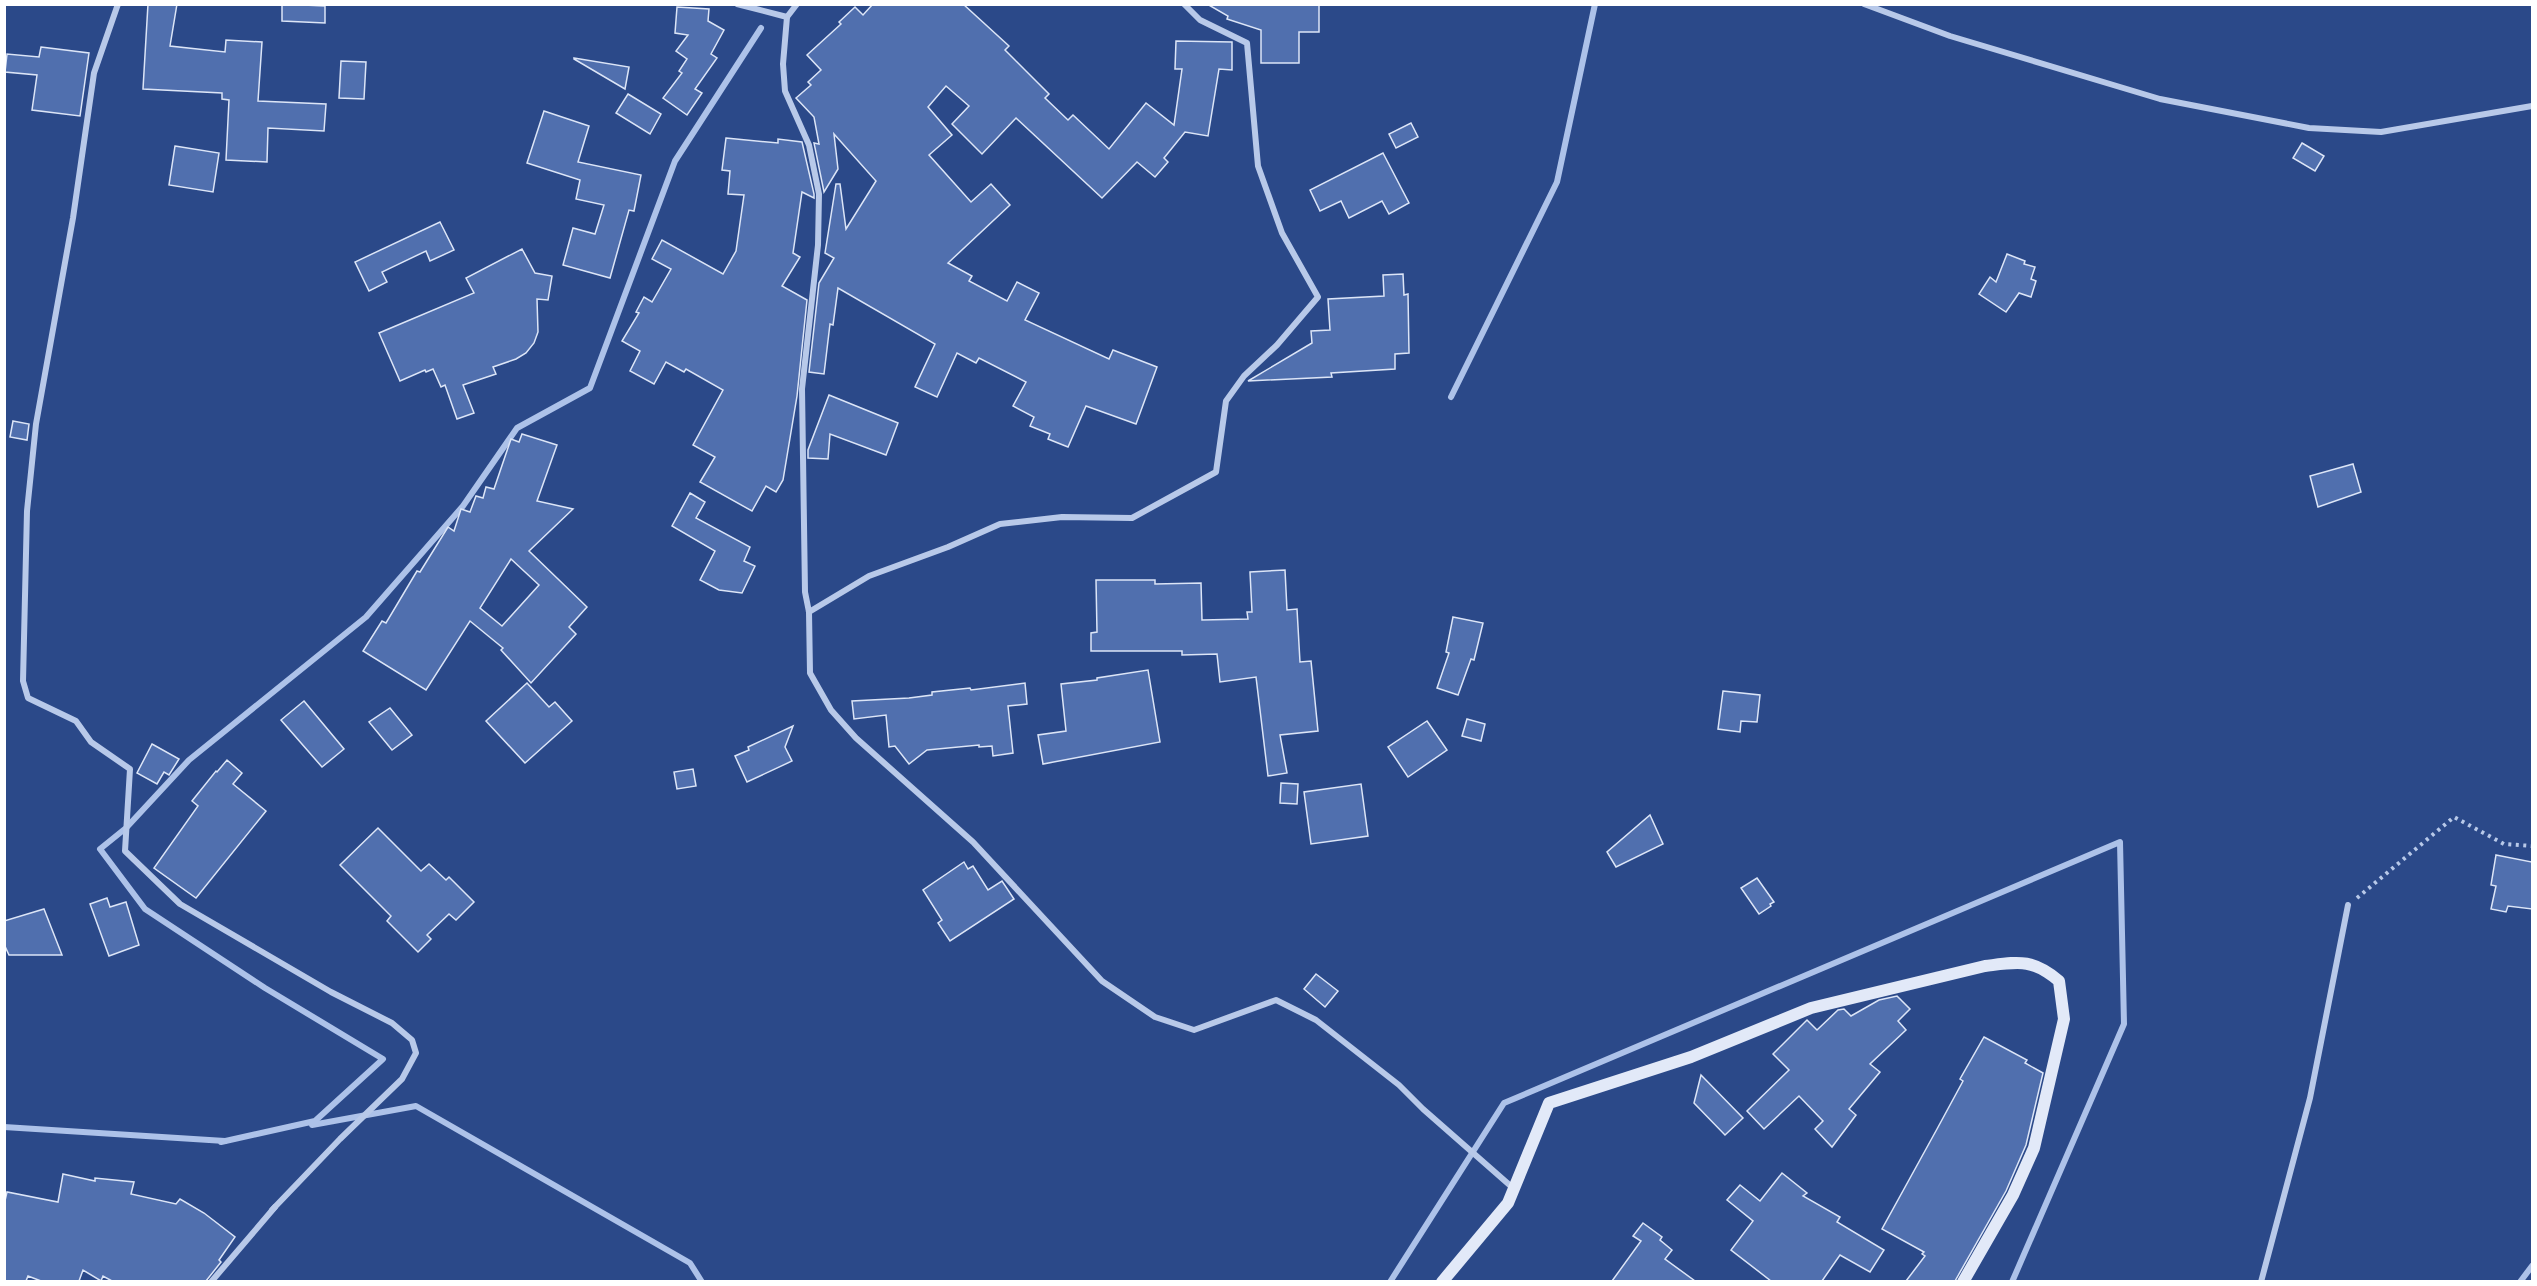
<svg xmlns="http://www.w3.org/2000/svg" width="2537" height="1286" font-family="Manrope,sans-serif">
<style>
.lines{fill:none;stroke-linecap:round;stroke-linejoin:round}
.stream{stroke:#adc2e9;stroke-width:6}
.building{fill:#506fae;stroke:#dce5f7;stroke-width:1.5;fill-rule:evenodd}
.path{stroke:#b8c9e9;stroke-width:4;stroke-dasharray:3 4.5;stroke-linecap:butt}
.street{stroke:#b8c9e9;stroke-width:6}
.secondary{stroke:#e2e9f8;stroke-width:12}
</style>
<rect width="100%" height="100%" fill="#2b4989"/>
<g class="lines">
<g class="stream">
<path d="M1451,397l106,-215 38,-178"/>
<path d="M312,1125l104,-19 274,157 12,19"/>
<path d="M4,1127l221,14"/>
<path d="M221,1142l94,-21 68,-62 -118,-71 -120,-79 -45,-60 26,-21 63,-68 177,-143 97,-111 54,-78 73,-40 85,-227 86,-133"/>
<path d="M1390,1282l114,-179 616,-261 4,182 -112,258"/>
<path d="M2520,1282l12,-16"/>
</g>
</g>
<g class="building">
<path d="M148,4h29l-7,42 55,6 1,-12 36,2 -4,59 68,3 -2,27 -56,-3 -1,34 -41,-2 3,-60 -7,-1v-6l-79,-4z"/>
<path d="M282,4l43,2v17l-43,-2z"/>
<path d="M873,4h90l46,42 -4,4 44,44 -4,4 23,22 5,-5 36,34 37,-46 28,22 8,-56h-7l1,-28 56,1v28l-13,-1 -11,67 -23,-4 -21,26 4,4 -13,15 -18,-15 -35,36 -86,-80 -34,36 -30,-30 17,-18 -23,-20 -18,21 24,28 -23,20 42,47 20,-18 19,21 -62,58 24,13 -3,5 38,20 10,-19 22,11 -14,27 84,39 4,-9 44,17 -21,57 -50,-18 -18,41 -20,-8 2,-5 -20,-8 4,-9 -21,-11 13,-24 -47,-24 -3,5 -19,-10 -20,44 -22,-10 20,-43 -97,-56 -5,37 -3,-1 -6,50 -15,-2 10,-89 15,-25 -9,-5 11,-69h4l6,45 30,-48 -42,-47 4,35 -14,23 -10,-49 5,1 -5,-27 -18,-19 15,-13 -3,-3 13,-12 -14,-15 34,-31 -2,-2 16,-15 8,8z"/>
<path d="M1207,4h112v28h-20v31h-38v-33l-34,-11 1,-3z"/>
<path d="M677,7l32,2 -1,12 16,9 -13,24 6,4 -22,31 7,4 -15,22 -24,-17 19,-25 -3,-2 8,-12 -11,-8 12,-16 -13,-2z"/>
<path d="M41,47l48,6 -9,63 -48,-6 5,-35 -32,-3 2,-18 32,3z"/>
<path d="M574,58l55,9 -4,22 -51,-30z"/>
<path d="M341,61l25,1 -2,37 -25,-1z"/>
<path d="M628,94l33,20 -11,20 -34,-21z"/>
<path d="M544,111l45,15 -11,36 63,13 -7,36 -5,-1 -19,68 -47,-13 10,-37 22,6 9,-29 -28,-6 4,-19 -53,-17z"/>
<path d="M1411,123l7,14 -22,11 -7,-14z"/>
<path d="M726,138l52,5v-4l24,3 12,52v4l-12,-6 -9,61 7,4 -18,29 25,14 -10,96 -14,84 -7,12 -10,-6 -14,25 -52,-29 15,-25 -22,-12 30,-55 -37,-21 -2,3 -18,-10 -12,22 -24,-13 10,-20 -18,-10 17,-28 -3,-1 8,-15 8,5 19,-33 -19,-10 10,-19 61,34 13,-23 8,-56 -16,-1 2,-23 -8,-1z"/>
<path d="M2302,143l22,13 -9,15 -22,-13z"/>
<path d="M175,146l44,7 -6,39 -44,-7z"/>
<path d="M1383,153l26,50 -20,11 -7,-13 -33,17 -8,-17 -21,10 -10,-21z"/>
<path d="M440,222l14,28 -24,11 -4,-10 -44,21 5,10 -18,9 -14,-29z"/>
<path d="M522,249l13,24 17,3 -4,24 -11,-1 1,33 -4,11 -8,10 -10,6 -23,8 3,7 -33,11 11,28 -17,6 -12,-34 -4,2 -8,-18 -7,3 -1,-2 -25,11 -21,-48 95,-40 -8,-15z"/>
<path d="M2007,254l18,7 -1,3 11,3 -4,12 5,2 -5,16 -12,-4 -13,19 -27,-18 11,-17 6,5z"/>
<path d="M1403,274l1,21 4,-1 1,59 -14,1v15l-64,4 1,4 -84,4 64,-38 -1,-12 19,-1 -2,-31 56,-3 -1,-21z"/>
<path d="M829,395l69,28 -12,32 -56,-21 -2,25 -20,-1v-8z"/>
<path d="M13,421l16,3 -2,16 -17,-3z"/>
<path d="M522,434l35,11 -20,56 36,8 -44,42 58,56 -18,20 7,7 -45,49 -30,-33 2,-2 -33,-27 -44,69 -63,-39 19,-30 4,2 31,-52 3,1 28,-45 6,4 7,-22 9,3 6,-16 7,2 3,-11 8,2 17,-50 8,3zM511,559l28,26 -37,41 -22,-18z"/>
<path d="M2353,464l8,28 -43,15 -8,-31z"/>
<path d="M690,493l15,9 -9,16 54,29 -6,14 11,5 -13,27 -23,-3 -19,-10 15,-29 -43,-25z"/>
<path d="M1285,570l2,40 10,-1 3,53 11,-1 7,70 -38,4 7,38 -19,3 -12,-99 -36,5 -3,-28 -35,1v-4h-91v-18l6,-1 -1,-52h59v4l46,-1 1,37 46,-1 -1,-7h5l-2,-40z"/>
<path d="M1453,617l30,6 -9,37 -3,-1 -13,36 -21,-7 12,-35 -3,-1z"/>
<path d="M1148,670l12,72 -117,22 -5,-29 28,-4 -5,-47 36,-4v-2z"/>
<path d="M527,683l22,24 6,-5 17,19 -47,42 -39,-42z"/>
<path d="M1025,683l2,21 -19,2 5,47 -20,3 -1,-10 -13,1v-2l-52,5 -18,14 -14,-18 -6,1 -3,-32 -32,4 -2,-18 57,-3 23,-3v-3l38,-4 1,2z"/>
<path d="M1723,691l37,4 -3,27 -16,-1 -1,11 -22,-3z"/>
<path d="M304,701l40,48 -22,18 -41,-47z"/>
<path d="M390,708l22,27 -20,15 -23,-28z"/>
<path d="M1467,719l18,5 -4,17 -19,-5z"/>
<path d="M1427,721l20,29 -39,27 -20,-30z"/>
<path d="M793,726l-8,21 7,14 -45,21 -12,-26 14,-6 -1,-3z"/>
<path d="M152,744l27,15 -10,16 -5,-3 -7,12 -20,-11z"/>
<path d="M227,760l15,13 -9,11 33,27 -70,87 -42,-30 44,-62 -6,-5 24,-30 1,1z"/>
<path d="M693,769l3,17 -19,3 -3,-17z"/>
<path d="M1281,783l17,1 -1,20 -17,-1z"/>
<path d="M1361,784l7,52 -57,8 -7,-52z"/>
<path d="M1650,815l13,29 -47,23 -9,-15z"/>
<path d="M378,828l43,43 8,-7 17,16 3,-3 25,25 -18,18 -7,-6 -22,21 4,4 -13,13 -31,-31 4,-5 -51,-51z"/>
<path d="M2496,855l36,7v47l-24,-3 -2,6 -15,-3 5,-23 -5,-1z"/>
<path d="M964,862l4,7 5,-3 15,24 14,-9 12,18 -64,42 -12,-18 4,-3 -19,-30z"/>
<path d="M1757,878l17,24 -4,2 1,2 -12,8 -18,-26z"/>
<path d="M107,898l3,9 16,-5 13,43 -30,11 -19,-52z"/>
<path d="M44,909l18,46h-53l-5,-11v-23z"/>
<path d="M1316,974l22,17 -13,16 -21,-18z"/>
<path d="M1897,996l13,13 -12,12 8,9 -36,34 10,8 -31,37 7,6 -24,32 -17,-18 8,-8 -24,-25 -35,33 -17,-18 42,-41 -16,-16 34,-34 10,10 21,-20 6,-1 7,7 28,-16z"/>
<path d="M1984,1037l43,23 -2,3 18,10 -17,72 -20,46 -51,90h-49l19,-25 -3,-2 2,-2 -42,-23 55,-100 26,-48 -3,-2z"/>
<path d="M1701,1075l42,43 -18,17 -31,-32z"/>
<path d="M1782,1173l25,20 -4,3 37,21 -3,5 47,28 -14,22 -30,-17 -18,26h-51l-40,-31 22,-29 -26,-21 13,-15 20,16z"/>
<path d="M63,1174l32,7v-3l39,4 -3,12 45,10 4,-5 24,14 31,24 -16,23 2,2 -15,19h-94l-9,-5 -2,5 -18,-11 -4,11h-38l-13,-5 -2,5h-22v-76l3,-13 51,10z"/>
<path d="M1643,1223l19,14 -2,3 12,10 -7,9 30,22h-83l29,-40 -8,-5z"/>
</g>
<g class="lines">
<path class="path" d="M2357,898l97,-81 50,27 28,2"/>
<g class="street">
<path d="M118,4l-24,69 -21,145 -37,206 -9,87 -4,170 5,17 48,23 15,21 39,27 -5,82 55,53 151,88 61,31 20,17 4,13 -14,26 -62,60 -68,71"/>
<path d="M737,4l50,13 -4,47 2,27 24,54 10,49 -1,51 -16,144 3,203 4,20 1,61 21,37 25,28 117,104 129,139 53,36 39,13 82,-30 40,20 83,65 24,24 90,79"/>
<path d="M1864,4l86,32 210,63 149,29 72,4 151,-26"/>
<path d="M787,17l10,-13"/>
<path d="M809,612l60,-36 79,-29 52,-23 62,-7 70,1 84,-46 10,-71 18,-25 33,-31 41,-48 -36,-64 -24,-67 -11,-123 -47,-23 -16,-16"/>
<path d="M211,1282l64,-75"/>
<path d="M2261,1282l49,-184 38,-193"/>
</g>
<path class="secondary" d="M1442,1282l66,-79 41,-100 142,-46 120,-49 174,-42c33,-4 47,-8 74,15l5,38 -30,129 -21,47 -50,87"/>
</g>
<rect width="2537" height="1286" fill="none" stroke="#ffffff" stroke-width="12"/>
</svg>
